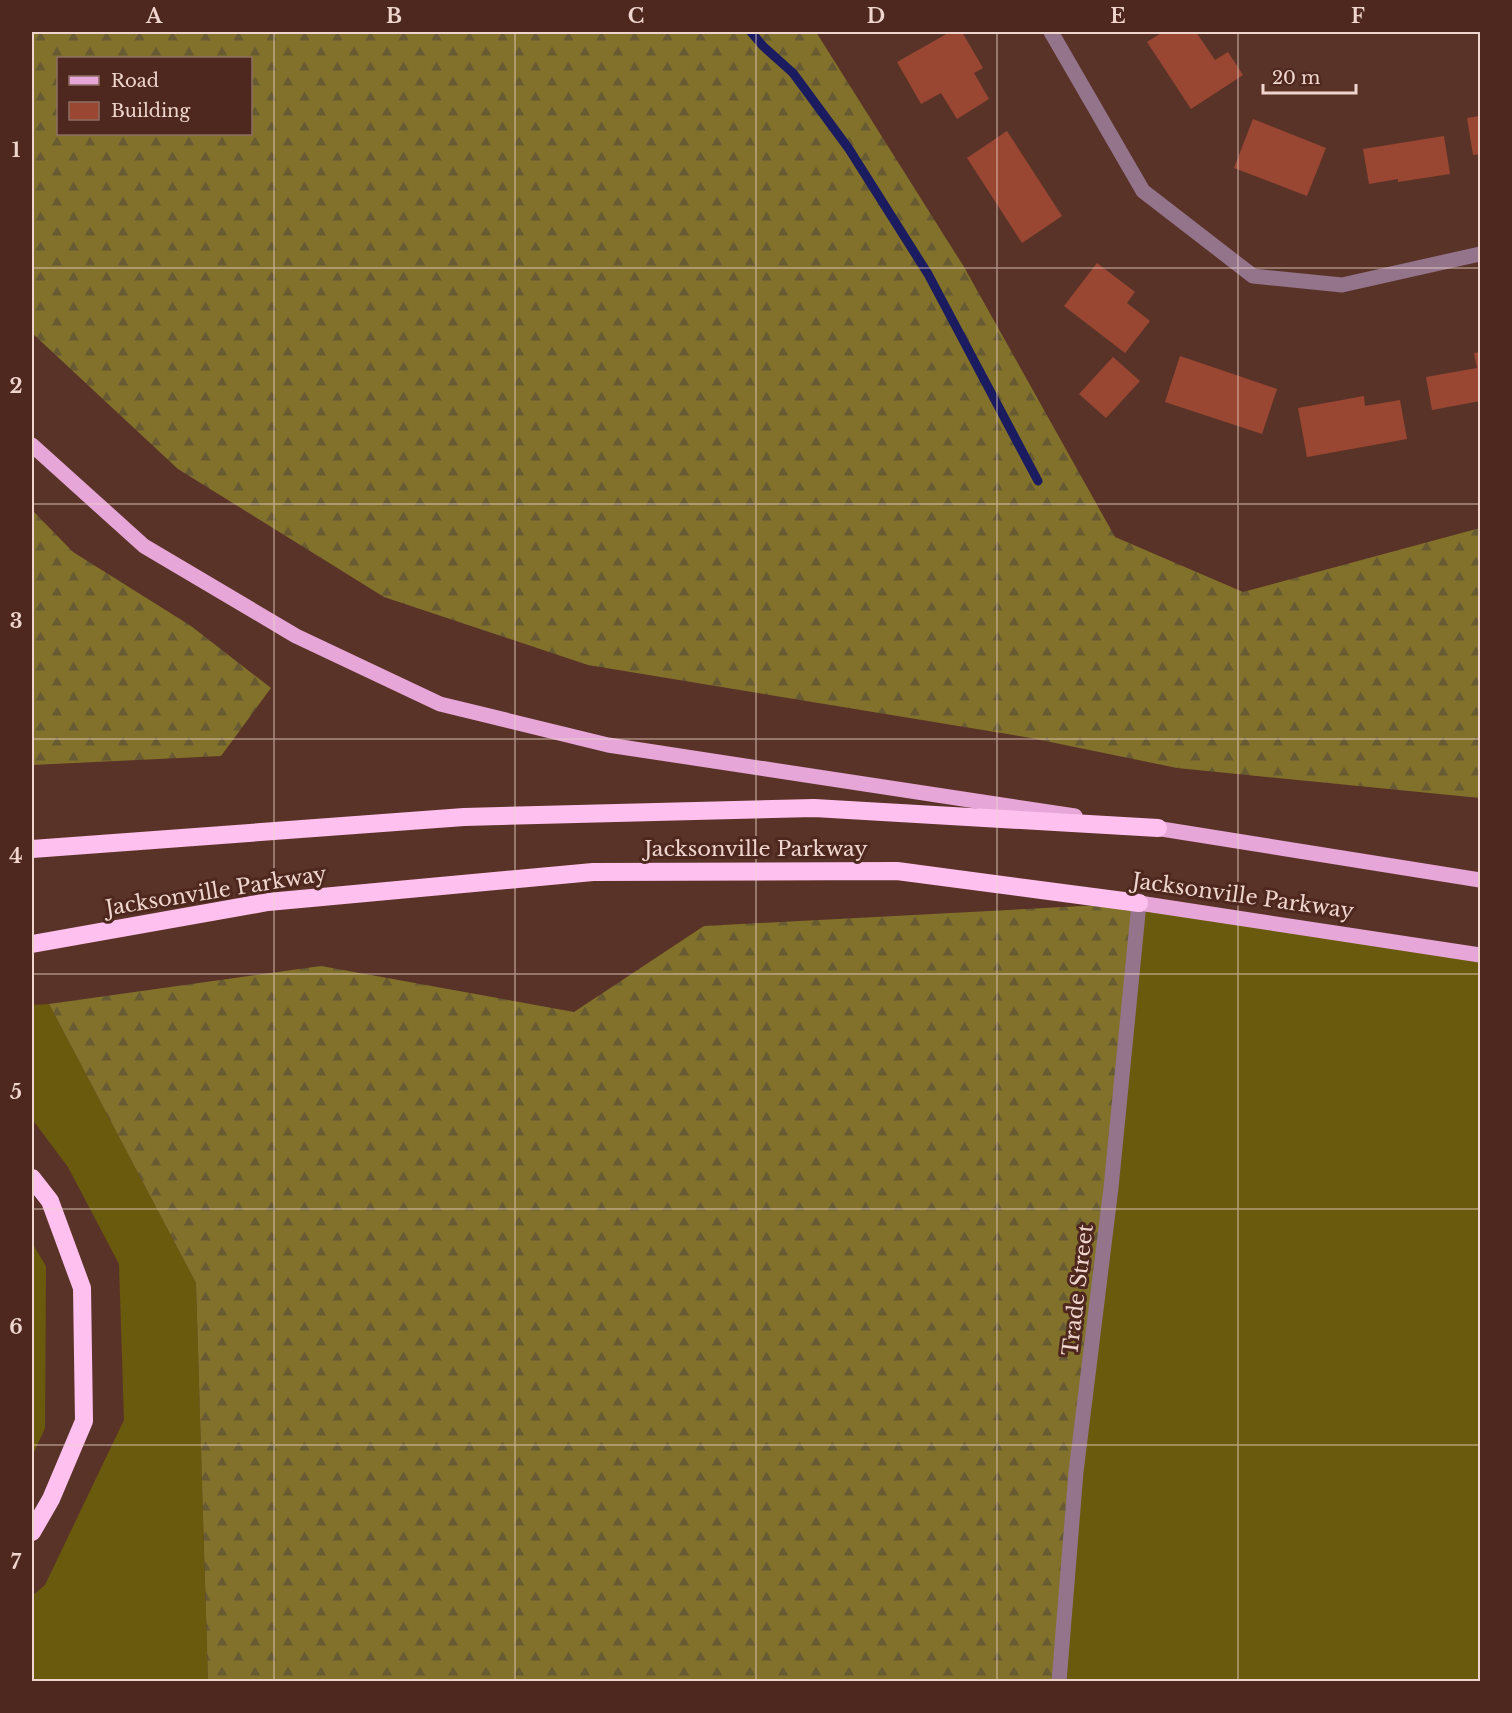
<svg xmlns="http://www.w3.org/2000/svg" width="1512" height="1713" font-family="'Libre Baskerville',serif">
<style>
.grass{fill:#6a5a0d}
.forest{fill:url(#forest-firs);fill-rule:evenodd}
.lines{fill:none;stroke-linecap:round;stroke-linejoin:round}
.stream{stroke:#1b1b5f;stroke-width:9}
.building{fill:#994732}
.minor{stroke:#93748b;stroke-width:15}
.major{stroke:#e6a6d7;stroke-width:15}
.highway{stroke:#fec0ef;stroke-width:18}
.grid{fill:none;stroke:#efd5ce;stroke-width:1.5;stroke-opacity:0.55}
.labels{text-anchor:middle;stroke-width:6;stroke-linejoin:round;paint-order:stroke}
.street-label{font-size:21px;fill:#efd5ce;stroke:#4e281e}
.neatline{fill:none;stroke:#efd5ce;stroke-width:2}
.grid-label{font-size:20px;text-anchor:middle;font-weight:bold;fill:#efd5ce}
</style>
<defs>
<pattern id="forest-firs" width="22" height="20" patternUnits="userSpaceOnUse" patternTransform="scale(1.5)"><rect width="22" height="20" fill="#82712a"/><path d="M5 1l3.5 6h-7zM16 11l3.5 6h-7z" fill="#685b33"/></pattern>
</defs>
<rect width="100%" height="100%" fill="#5a3328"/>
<g class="grass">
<path d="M1139,903l341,52v726l-421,1z"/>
<path d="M49,1004l147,279 12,398h-176v-85l13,-11 79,-165 -5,-156 -51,-97 -36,-48v-114z"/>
<path d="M32,1243l14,23 -1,162 -13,29z"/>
</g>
<g class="forest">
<path d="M32,32h784l148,235 151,270 128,55 237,-64v270l-303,-30 -146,-30 -443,-73 -204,-68 -206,-128 -146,-136zM58,58h192v76h-192z"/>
<path d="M32,510l41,42 118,74 80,62 -50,68 -189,9z"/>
<path d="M1139,903l-80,778h-851l-12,-398 -147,-279 272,-38 253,46 130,-86z"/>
</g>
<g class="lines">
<path class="stream" d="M751,32l12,14 30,27 56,76 79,125 110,207"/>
</g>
<g class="building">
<path d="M950,32h12l21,36 -9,5 15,26 -32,20 -16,-26 -20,11 -24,-42z"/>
<path d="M1163,32h33l19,28 13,-8 15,23 -52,34 -44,-67z"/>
<path d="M1480,116v38l-7,1 -6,-37z"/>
<path d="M1253,119l73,29 -19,48 -73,-28z"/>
<path d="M1007,131l55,85 -40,27 -55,-85z"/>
<path d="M1444,136l6,38 -52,8v-3l-29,5 -6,-35z"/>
<path d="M1097,263l38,29 -8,11 23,18 -25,32 -61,-47z"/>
<path d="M1480,352v49l-48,9 -6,-33 51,-9 -3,-15z"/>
<path d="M1180,356l97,33 -15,45 -97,-32z"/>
<path d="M1113,357l27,24 -34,37 -27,-24z"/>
<path d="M1364,396l1,10 35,-6 7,39 -100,18 -9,-49z"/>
</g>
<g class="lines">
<g class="minor">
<path d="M1051,32l92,159 110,85 89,9 138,-31"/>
<path d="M1059,1682l17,-210 35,-284 28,-285"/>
</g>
<g class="major">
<path d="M32,445l112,101 152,90 144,68 168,41 467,71"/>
<path d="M1149,827l331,53"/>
<path d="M1139,903l341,52"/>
</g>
<g class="highway">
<path d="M32,849l432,-32 350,-9 344,20"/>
<path d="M32,944l236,-42 325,-30 304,-1 242,32"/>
<path d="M32,1178l18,23 32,87 2,133 -33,78 -19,33"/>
</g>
</g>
<path class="grid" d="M274,32v1650M515,32v1650M756,32v1650M997,32v1650M1238,32v1650M32,268h1448M32,504h1448M32,739h1448M32,974h1448M32,1209h1448M32,1445h1448"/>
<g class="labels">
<g class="street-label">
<text x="756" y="856">Jacksonville Parkway</text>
<text transform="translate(216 891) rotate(-9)" y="7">Jacksonville Parkway</text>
<text transform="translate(1243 896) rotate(8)" y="7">Jacksonville Parkway</text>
<text transform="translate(1078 1290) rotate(-83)" y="7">Trade Street</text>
</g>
</g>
<rect width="1512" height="1713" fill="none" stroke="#4e281e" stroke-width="66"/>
<rect x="57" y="57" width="195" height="78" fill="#4e281e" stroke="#8e6d64" stroke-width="1.5"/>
<rect x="69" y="76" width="30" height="9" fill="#e6a6d7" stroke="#8e6d64" stroke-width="1.5"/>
<text x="111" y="87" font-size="18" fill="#efd5ce">Road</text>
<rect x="69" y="102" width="30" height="18" fill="#994732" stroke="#8e6d64" stroke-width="1.5"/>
<text x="111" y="117" font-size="18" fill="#efd5ce">Building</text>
<path d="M1263 84v9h93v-9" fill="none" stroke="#efd5ce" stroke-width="3"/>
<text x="1272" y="84" font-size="18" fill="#efd5ce" stroke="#4e281e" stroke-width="4.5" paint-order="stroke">20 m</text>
<rect x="33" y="33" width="1446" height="1647" class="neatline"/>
<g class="grid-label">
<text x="154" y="23">A</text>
<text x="394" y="23">B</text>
<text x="636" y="23">C</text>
<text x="876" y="23">D</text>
<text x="1118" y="23">E</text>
<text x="1358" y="23">F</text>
<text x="16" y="157">1</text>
<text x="16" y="393">2</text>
<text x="16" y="628">3</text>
<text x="16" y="863">4</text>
<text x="16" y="1099">5</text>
<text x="16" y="1334">6</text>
<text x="16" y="1569">7</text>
</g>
</svg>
